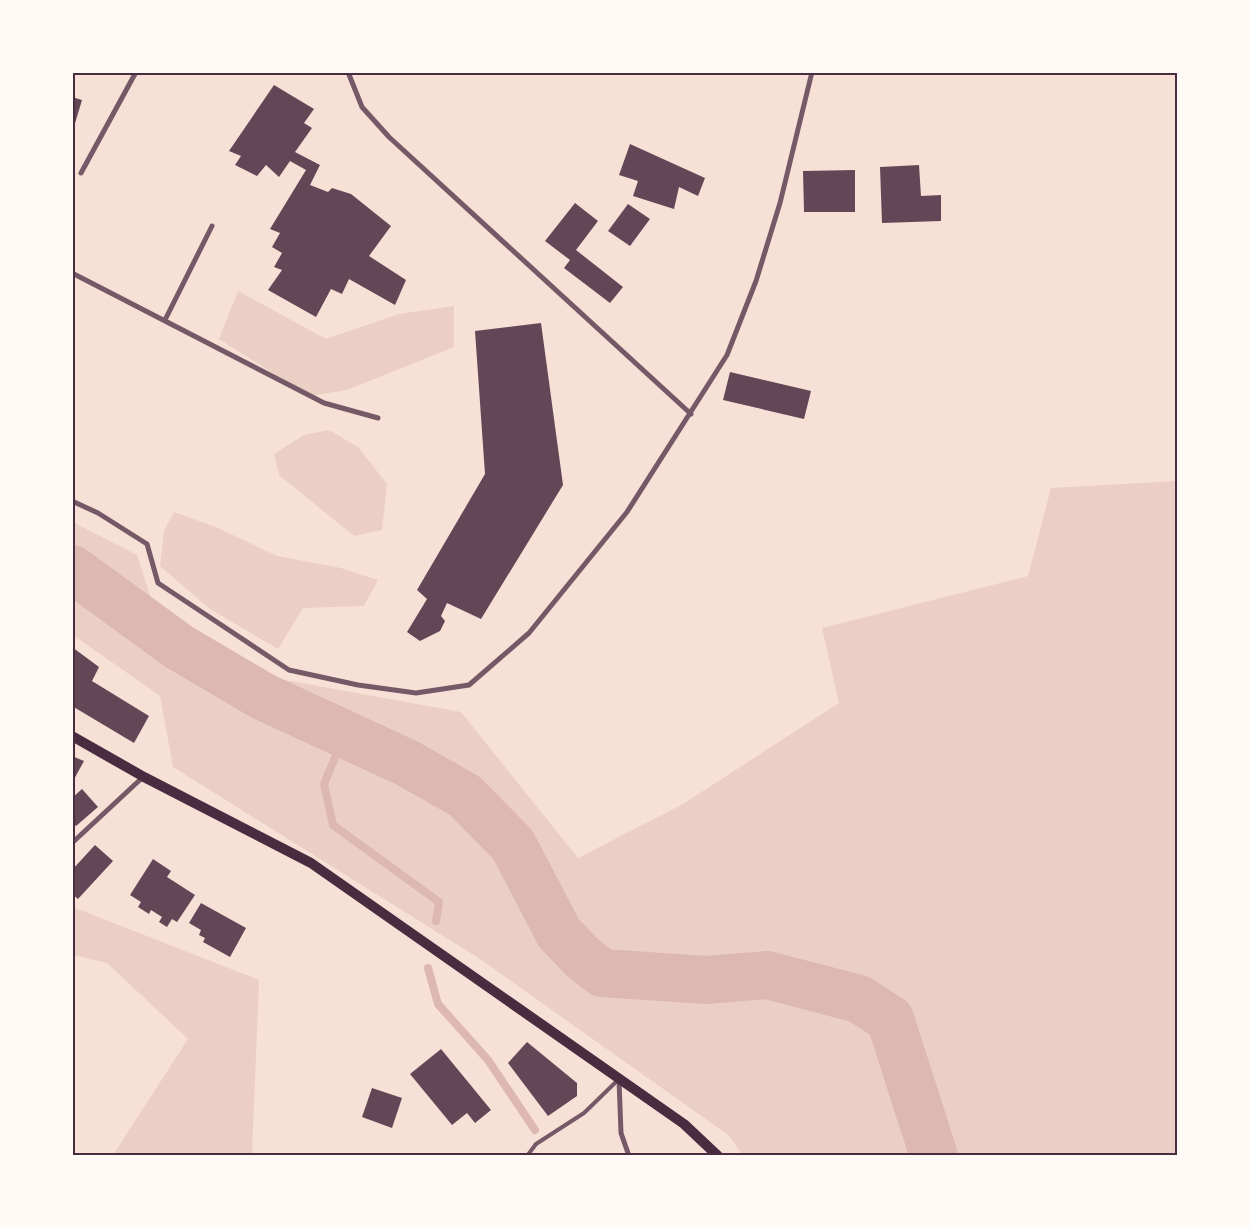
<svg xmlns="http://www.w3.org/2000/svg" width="1250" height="1228" font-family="Helvetica,sans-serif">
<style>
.green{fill:#ebcfc5}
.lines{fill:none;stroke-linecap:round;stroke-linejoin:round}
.stream{stroke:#dcb8b0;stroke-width:8}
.river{stroke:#dcb8b0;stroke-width:48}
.building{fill:#644757}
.service{stroke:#755966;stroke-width:4}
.minor{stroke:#755966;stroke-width:5}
.secondary{stroke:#4a2c40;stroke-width:10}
.neatline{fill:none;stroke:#4a2c40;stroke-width:2}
</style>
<rect width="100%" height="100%" fill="#f7e1d7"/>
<g class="green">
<path d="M238,291l88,48 73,-25 55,-8v41l-107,43 -38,6 -90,-57z"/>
<path d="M329,430l29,17 29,37 -5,46 -28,6 -75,-61 -5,-21 30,-19z"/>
<path d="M1177,481v674h-434l-15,-20 -248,-176 -307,-192 -13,-71 -87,-61v-113l64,33 17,53 120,70 187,34 117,146 105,-54 156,-101 -17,-75 206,-52 23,-88z"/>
<path d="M174,512l42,15 61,29 64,12 37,12 -14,26 -61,2 -25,41 -68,-40 -50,-43 4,-35z"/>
<path d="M73,907l186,73 -7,175h-139l75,-116 -81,-76 -34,-8z"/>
</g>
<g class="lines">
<g class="stream">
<path d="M344,736l-20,48 9,41 106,77 -3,19"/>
<path d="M428,968l10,36 50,56 47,70"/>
</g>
<path class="river" d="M72,569l107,78 85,50 143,66 58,33 48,49 46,88 23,24 20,16 104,7 61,-5 92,24 31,20 44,137"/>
</g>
<g class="building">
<path d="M274,85l40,24 -10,14 8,5 -17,24 25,13 -10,20 18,7 4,-4 19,6 40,32 -22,30 37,24 -11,25 -46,-26 -7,15 -11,-5 -15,28 -48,-27 14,-20 -8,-3 8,-14 -10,-6 8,-14 -10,-4 36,-59 -16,-9 -11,16 -13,-12 -9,11 -22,-11 6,-9 -12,-5z"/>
<path d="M72,97l10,3 -9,30h-1z"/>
<path d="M630,144l75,34 -7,18 -19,-9 -5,22 -41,-13 5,-15 -19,-6z"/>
<path d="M919,165l2,31 20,-1v26l-59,2 -2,-56z"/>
<path d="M855,170v42h-51l-1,-41z"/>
<path d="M575,203l23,18 -22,29 47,37 -13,16 -46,-35 6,-8 -25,-19z"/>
<path d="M628,204l22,15 -20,27 -22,-15z"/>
<path d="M541,323l22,162 -82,134 -34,-16 -6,13 4,5 -5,10 -20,10 -13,-9 20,-33 -10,-9 68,-116 -10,-143z"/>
<path d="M730,372l81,19 -7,28 -81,-19z"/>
<path d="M72,647l27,20 -7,14 57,35 -15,27 -62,-37z"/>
<path d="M72,756l12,5 -12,22z"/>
<path d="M82,789l16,18 -22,19 -4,-4v-24z"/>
<path d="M95,845l18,16 -35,38 -6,-5v-24z"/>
<path d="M153,859l18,12 -4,6 28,18 -18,27 -5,-3 -5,8 -8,-5 3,-5 -11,-7 -2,4 -11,-7 3,-5 -11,-7z"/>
<path d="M201,903l45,25 -16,29 -27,-15 2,-4 -6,-3 2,-5 -12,-7z"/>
<path d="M527,1042l50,41v13l-29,20 -40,-53z"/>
<path d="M441,1049l50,61 -16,13 -8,-10 -15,12 -42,-51z"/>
<path d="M372,1088l30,10 -10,30 -30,-11z"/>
</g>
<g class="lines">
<path class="service" d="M527,1156l9,-12 48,-31 35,-34"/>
<g class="minor">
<path d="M348,72l14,35 27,30 302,277"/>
<path d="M81,173l55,-101"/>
<path d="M72,273l252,130 54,15"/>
<path d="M165,320l47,-94"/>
<path d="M72,501l26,12 49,31 11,39 131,87 69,15 58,8 53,-8 60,-52 98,-121 100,-157 29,-74 24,-78 32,-131"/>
<path d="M72,843l71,-66"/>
<path d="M619,1080l2,53 8,23"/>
</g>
<path class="secondary" d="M72,736l72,41 167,86 373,261 34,32"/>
</g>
<rect width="1250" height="1228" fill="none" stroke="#fffaf5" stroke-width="148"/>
<rect x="74" y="74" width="1102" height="1080" class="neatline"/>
</svg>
